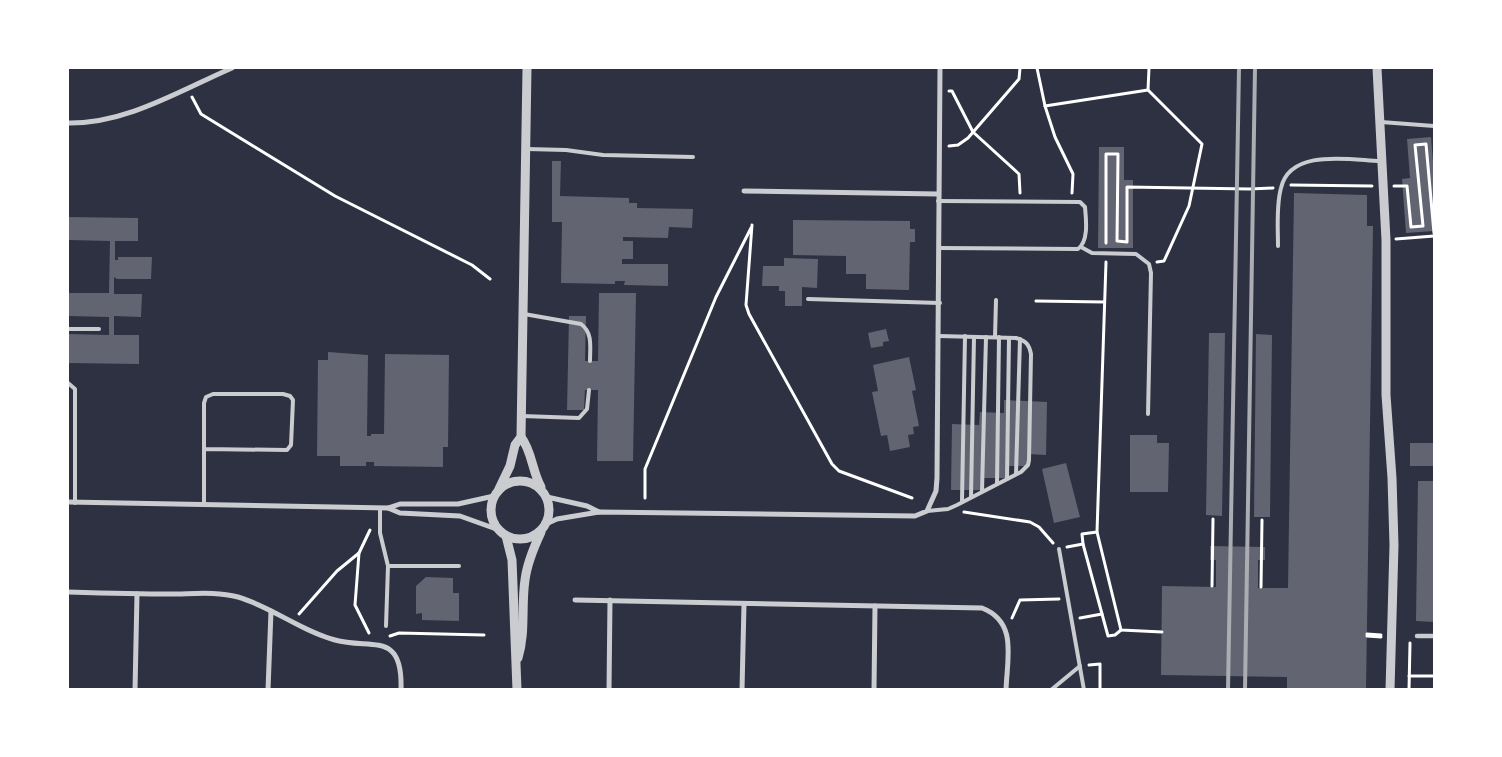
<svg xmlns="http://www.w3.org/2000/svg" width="1502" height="757" font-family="Arial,sans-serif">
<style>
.building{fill:#626471}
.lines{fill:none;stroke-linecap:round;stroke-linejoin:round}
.path{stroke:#fff;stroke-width:3}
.service{stroke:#caccd0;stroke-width:4}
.pedestrian{stroke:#caccd0;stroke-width:4.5}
.minor{stroke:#caccd0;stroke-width:5}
.tertiary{stroke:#caccd0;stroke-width:9}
.rail{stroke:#abadb3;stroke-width:4}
</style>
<rect width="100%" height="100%" fill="#2d3142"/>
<g class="building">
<path d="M1431,137l3,38v56l-28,2 -4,-54 8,-1 -3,-39z"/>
<path d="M1099,147h25v33h9v68h-35z"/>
<path d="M552,161h9l-1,35 69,2v5h8v5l56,1 -1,19 -23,-1 -1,11 -45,-1v4h10v18h-11v5h46v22l-44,-1 1,-4h-10v3l-54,-1 1,-61h-10z"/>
<path d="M1294,193l73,2v31h6l-7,464h-79v-13l-126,-2 1,-89 54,1v-27h-6v-14l55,1v13h-7v28h30z"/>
<path d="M68,217l70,1v23h-23v19h3v-3h34l-1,22h-34l-3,-2v17h28l-1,23 -27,-1v19h25v29l-71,-1v-29l41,1v-18l-41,-1v-23h41l1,-52 -42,-1z"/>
<path d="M793,220l117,1v8h5v13h-5l-1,48 -43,-1v-15h-20v-18l-53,-1z"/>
<path d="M784,258l34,1 -1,29 -15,-1v19h-17v-15h-6v-5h-17l1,-20h21z"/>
<path d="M599,293h37l-3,168h-36l1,-71h-13l-1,20h-17l2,-94h17l-1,45h13z"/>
<path d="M886,329l3,12 -6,1v4l-12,2 -3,-15z"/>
<path d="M1209,333h16l-3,183 -16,-1z"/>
<path d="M1256,334l16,1 -2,182h-16z"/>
<path d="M328,352l40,3 -1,81h4v-2h13l1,-80 64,1 -1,92h-5v20l-69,-1v-4h-8v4h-26v-10h-23l1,-96h10z"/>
<path d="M909,357l7,33 -4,1 7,35 -6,1 1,7 -6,1 2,12 -20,4 -3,-16 -6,1 -9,-44 6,-1 -5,-26z"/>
<path d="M1004,400l43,2 -1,53 -18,-1v12h-22v12h-25l-1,12h-29l1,-66 27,1 1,-13 24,1z"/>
<path d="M1130,435h27v8h12l-1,49h-38z"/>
<rect x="1410" y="443" width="24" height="23"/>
<path d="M1066,463l14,54 -26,6 -12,-54z"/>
<path d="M1418,481h16v141l-18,-1z"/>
<path d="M426,577l27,1v15h6v28l-37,-1v-7l-6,1v-28z"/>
</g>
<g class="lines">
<g class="path">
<path d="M1037,68l8,38 10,31 18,37 -1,19"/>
<path d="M1149,68l-1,22 54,54 -13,62 -25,55 -7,1"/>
<path d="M949,91h3l21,41 46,42 1,19"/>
<path d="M192,97l9,17 134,82 137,69 18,14"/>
<path d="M1045,106l103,-16"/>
<path d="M949,146l9,-1 10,-7 51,-59 1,-11"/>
<path d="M1291,185l81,1"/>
<path d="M1394,186h13l4,41 12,-1 -8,-81 11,-1 8,89"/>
<path d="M752,225l-6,80 3,9 83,150 7,7 73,27"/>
<path d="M1396,239l38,-3"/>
<path d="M1106,243v-89h12l-1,87 10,1v-55l123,2 23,-1"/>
<path d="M1106,262l-9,270 24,98 41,2"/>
<path d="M1036,301l68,1"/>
<path d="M645,498v-29l71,-172 35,-69"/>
<path d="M964,512l66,10 9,5 14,16"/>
<path d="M1097,532l-15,2 1,10 25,92 7,-1 6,-5"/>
<path d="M1067,547l16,-3"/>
<path d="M1212,586l1,-67"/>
<path d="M1261,587l1,-67"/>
<path d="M299,614l38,-43 22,-18"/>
<path d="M1012,618l8,-18 39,-1"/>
<path d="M1080,618l22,-4"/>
<path d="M369,633l-14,-28 4,-52 11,-23"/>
<path d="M1367,634l14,1"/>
<path d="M390,636l9,-3 85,2"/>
<path d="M1367,636l14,1"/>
<path d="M1089,665l11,-1v26"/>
<path d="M1409,676h25"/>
<path d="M1409,690l1,-47"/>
</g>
<g class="service">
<path d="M1381,122l53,4"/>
<path d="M527,149l39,1 37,5 90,2"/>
<path d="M938,201l142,1 5,5c1,12 4,34 -7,42l-139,-1"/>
<path d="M1278,246c0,-18 -2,-40 3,-58 9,-40 69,-28 99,-27"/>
<path d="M1081,247l11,6 44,1 13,10 2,9 -3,141"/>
<path d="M808,299l132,4"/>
<path d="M524,314l57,10c12,9 9,23 9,37"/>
<path d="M68,329h31"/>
<path d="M995,337l1,-37"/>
<path d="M68,383l7,6v114"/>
<path d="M522,416l57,2 8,-9 2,-19"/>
<path d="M1016,474l4,-135"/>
<path d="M1007,479l2,-141"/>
<path d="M997,484l2,-147"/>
<path d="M982,491l4,-154"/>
<path d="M971,497l3,-160"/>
<path d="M962,501l3,-165"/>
<path d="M204,505c0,-34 0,-68 0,-102l2,-6 7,-3h70l7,2 3,4 -2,45 -4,5 -83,-1"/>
<path d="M380,508v25l8,33 -2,60"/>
<path d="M927,511l21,-2 9,-4 64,-33 7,-7 1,-5 2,-106c-2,-10 -5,-13 -15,-16l-77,-2"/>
<path d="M1059,549l25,141"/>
<path d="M388,566h71"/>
<path d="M1051,690l29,-24"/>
</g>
<path class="pedestrian" d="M1417,636h17"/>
<g class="minor">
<path d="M68,123c58,1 111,-32 164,-55"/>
<path d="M744,191l194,3"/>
<path d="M547,497l40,9 12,6"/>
<path d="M68,502l320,6 12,-4h58l36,-8"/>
<path d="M388,508l12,5 60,3 39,14"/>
<path d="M546,524l11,-5 42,-7 316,4 12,-5 9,-20 1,-13 3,-410"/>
<path d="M68,592c34,1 68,2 102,2 22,0 46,-3 68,3 34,10 63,34 97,43 37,10 68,-10 66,50"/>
<path d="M575,600l407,8c36,14 25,50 24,82"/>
<path d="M135,690l2,-96"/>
<path d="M268,690l3,-79"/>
<path d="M609,690l1,-90"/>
<path d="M742,690l2,-86"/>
<path d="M874,690l1,-84"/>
</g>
<g class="tertiary">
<path d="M1377,68l9,172v155l6,83 2,67 -4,145"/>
<path d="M521,437c11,14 11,34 20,50"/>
<circle cx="520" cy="510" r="29"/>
<path d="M499,489l11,-23 5,-21 6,-8 6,-369"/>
<path d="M506,536l6,24 5,130"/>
<path d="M518,658c8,-26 3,-52 7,-78 2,-17 9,-33 16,-48"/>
</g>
<g class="rail">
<path d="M1228,690l11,-622"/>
<path d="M1245,690l10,-622"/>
</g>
</g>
<rect width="1502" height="757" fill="none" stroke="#ffffff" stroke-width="138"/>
</svg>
